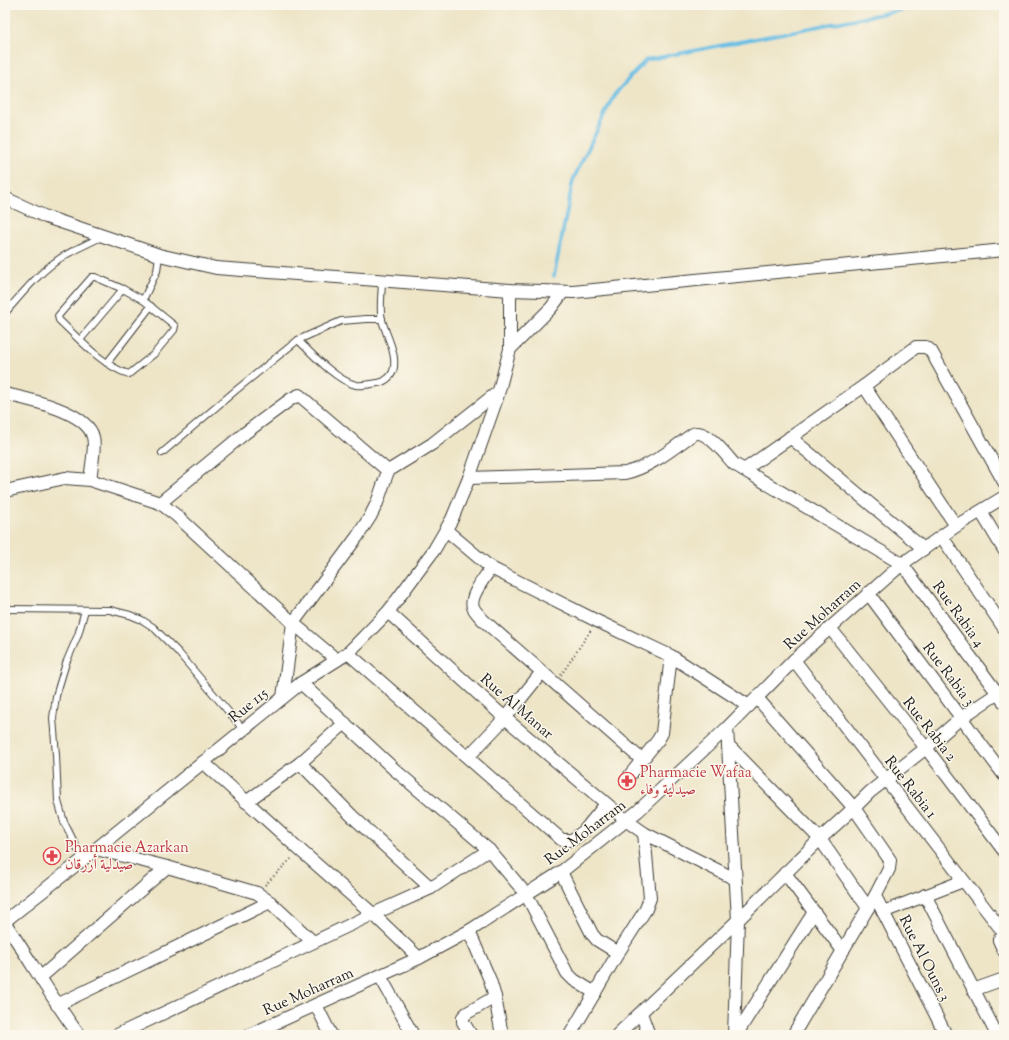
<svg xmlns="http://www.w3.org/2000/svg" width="1009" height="1040" font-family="'Sorts Mill Goudy',Amiri,serif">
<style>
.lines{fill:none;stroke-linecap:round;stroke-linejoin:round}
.stream{stroke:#68bee5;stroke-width:3.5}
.service-casing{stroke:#3c3a36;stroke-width:8}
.minor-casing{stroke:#3c3a36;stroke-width:14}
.path{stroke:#3c3a36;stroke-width:2;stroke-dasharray:1 3;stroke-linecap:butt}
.service{stroke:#fff;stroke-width:6}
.minor{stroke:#fff;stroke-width:12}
.labels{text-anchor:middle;stroke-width:3;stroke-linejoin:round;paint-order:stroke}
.street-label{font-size:15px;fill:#1c1c1c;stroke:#fbf7ec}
.health-label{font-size:15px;fill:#be3a42;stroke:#fbf7ec;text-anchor:start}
</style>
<rect width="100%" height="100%" fill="#fbf7ec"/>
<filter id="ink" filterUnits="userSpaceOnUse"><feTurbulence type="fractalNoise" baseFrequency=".025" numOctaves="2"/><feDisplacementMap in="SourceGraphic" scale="8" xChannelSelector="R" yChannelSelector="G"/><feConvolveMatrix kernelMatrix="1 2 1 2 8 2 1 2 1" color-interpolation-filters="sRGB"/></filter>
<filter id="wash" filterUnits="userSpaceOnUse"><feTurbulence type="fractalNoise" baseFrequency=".012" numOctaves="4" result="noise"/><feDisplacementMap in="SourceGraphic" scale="16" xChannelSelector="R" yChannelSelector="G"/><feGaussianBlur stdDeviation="0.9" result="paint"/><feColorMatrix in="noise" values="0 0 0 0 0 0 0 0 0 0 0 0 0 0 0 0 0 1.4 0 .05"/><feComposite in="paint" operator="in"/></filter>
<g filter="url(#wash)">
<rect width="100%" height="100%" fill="#eee5c7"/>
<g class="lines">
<path class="stream" d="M554,276l19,-96 41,-85 32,-35 281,-55"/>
</g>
</g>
<g filter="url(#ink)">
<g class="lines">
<defs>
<g id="service">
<path d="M92,277h3l28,12 20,11 32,26 -1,4 -20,24 -25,20c-25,-7 -51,-36 -70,-54l-1,-4z"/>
<path d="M143,300l14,-29 2,-16"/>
<path d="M5,313c16,-18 31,-37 50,-51 14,-11 31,-17 46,-25"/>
<path d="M80,340l43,-51"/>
<path d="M298,340c14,14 39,41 58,45 7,1 15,-1 22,-2 7,-1 15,-7 16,-16 2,-16 -8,-32 -12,-47 -3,-12 0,-27 0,-40"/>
<path d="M107,363l44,-57"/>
<path d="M162,453l73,-62 63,-51 43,-19 25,-2h16"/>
<path d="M5,609l105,1 20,5 12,5 11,7 25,25 65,77"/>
<path d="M83,860l-19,-38 -6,-21 -2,-46 -3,-37 3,-22 10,-33 12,-28 7,-25"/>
</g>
<g id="minor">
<path d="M5,198l41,19 57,19 56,19 57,13 294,22 63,2 431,-42"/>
<path d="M510,349l41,-41 12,-16"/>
<path d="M864,386l92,140"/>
<path d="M5,394c22,5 82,17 88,43 3,9 -2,32 -3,43l70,23 17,13 116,107 44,37"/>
<path d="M790,437l134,112"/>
<path d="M744,470l120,-84 52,-39h10l5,4 73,131"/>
<path d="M469,478l156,-5c26,-6 47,-24 68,-39 13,-6 32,20 41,30l168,100 102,138"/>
<path d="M5,491l60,-13 25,2"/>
<path d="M160,503l85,-70 46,-34 8,-4 89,76"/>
<path d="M981,512l23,38"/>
<path d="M446,530l45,38 106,53 74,35 78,50"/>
<path d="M942,537l62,91"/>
<path d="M491,568c-6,9 -22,29 -18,39 2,5 7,9 10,13l159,140"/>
<path d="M868,593l136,182"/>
<path d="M388,612l117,106 122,103 17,12 91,46"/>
<path d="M830,628l96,120 78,103"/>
<path d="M348,653l214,187h10l12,-9 22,-27"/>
<path d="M794,660l210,273"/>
<path d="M301,683l94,87 94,80 37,44 41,79 7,7 21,13"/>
<path d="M283,697l10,-74 64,-86 13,-20 7,-14 11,-32 44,-27 66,-52"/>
<path d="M757,698l97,110 36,52 -1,9 -14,27 -82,139"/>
<path d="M727,728l11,192 -4,115"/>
<path d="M728,745l92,94 48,69"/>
<path d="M468,757l37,-39 37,-46"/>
<path d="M203,762l97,88 73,64 46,44"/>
<path d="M300,763l52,53 79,72"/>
<path d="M630,775l28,-35 4,-7 9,-77"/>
<path d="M246,802l54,-39 45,-40"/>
<path d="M96,849l71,18 90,26 13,9 43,40"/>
<path d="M561,872l31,62 5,6 21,13"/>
<path d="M785,873l58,78"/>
<path d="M925,895l72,140"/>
<path d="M875,896l71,139"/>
<path d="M883,912l80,-31"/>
<path d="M5,921l91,-72 205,-166 47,-30 40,-41 46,-62 18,-31 17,-41 28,-80 13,-49v-59"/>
<path d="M5,923c25,37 47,76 74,112"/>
<path d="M469,931l21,49 5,17 7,38"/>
<path d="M1004,935l-5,5 5,11"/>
<path d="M380,976l33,59"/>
<path d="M41,977l126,-110"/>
<path d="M973,990l31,-11"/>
<path d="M57,1005l213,-103"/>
<path d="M316,1005l15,30"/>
<path d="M641,1013l8,22"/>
<path d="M5,1034v1"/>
<path d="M117,1035l256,-121 58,-26 58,-38"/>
<path d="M249,1035l170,-77 50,-27 92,-59 77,-61 89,-83 67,-68 108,-96 54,-38 48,-29"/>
<path d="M471,1035l-8,-13v-5l4,-4 28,-16"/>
<path d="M570,1035l48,-82 28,-44 4,-11 -6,-65"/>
<path d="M617,1035l121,-115 82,-81 34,-31 16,-16 56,-44 35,-30 43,-29"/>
<path d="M736,1035l78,-123"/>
</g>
</defs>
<use href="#service" class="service-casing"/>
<use href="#minor" class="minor-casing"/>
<g class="path">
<path d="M561,675l30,-45"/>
<path d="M265,885l27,-27"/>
<path d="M930,1035l2,-5"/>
</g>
<use href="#service" class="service"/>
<use href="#minor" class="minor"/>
</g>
</g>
<defs>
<symbol id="pharmacy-ring" viewBox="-11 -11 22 22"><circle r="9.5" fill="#fbf7ec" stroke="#e0444e" stroke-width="1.5"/><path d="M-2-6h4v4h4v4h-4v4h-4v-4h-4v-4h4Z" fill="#e0444e"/></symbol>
</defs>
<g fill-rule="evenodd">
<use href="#pharmacy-ring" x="617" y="771" width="20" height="20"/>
<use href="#pharmacy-ring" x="42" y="846" width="20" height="20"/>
</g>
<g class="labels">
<g class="street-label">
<text transform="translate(822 614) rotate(-42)" y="5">Rue Moharram</text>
<text transform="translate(959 614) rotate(54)" y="5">Rue Rabia 4</text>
<text transform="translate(949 674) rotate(53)" y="5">Rue Rabia 3</text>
<text transform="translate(248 705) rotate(-39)" y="5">Rue 115</text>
<text transform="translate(517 706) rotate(41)" y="5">Rue Al Manar</text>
<text transform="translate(930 729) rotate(52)" y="5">Rue Rabia 2</text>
<text transform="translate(911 787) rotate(52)" y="5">Rue Rabia 1</text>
<text transform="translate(585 832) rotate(-37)" y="5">Rue Moharram</text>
<text transform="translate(925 958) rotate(63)" y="5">Rue Al Ouns 3</text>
<text transform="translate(308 991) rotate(-24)" y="5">Rue Moharram</text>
</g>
<g class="health-label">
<text x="640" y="777">Pharmacie Wafaa<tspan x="640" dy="17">صيدلية وفاء</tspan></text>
<text x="65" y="852">Pharmacie Azarkan<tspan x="65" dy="17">صيدلية أزرقان</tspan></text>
</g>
</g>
<rect width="1009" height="1040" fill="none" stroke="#fbf7ec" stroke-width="20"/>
</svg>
